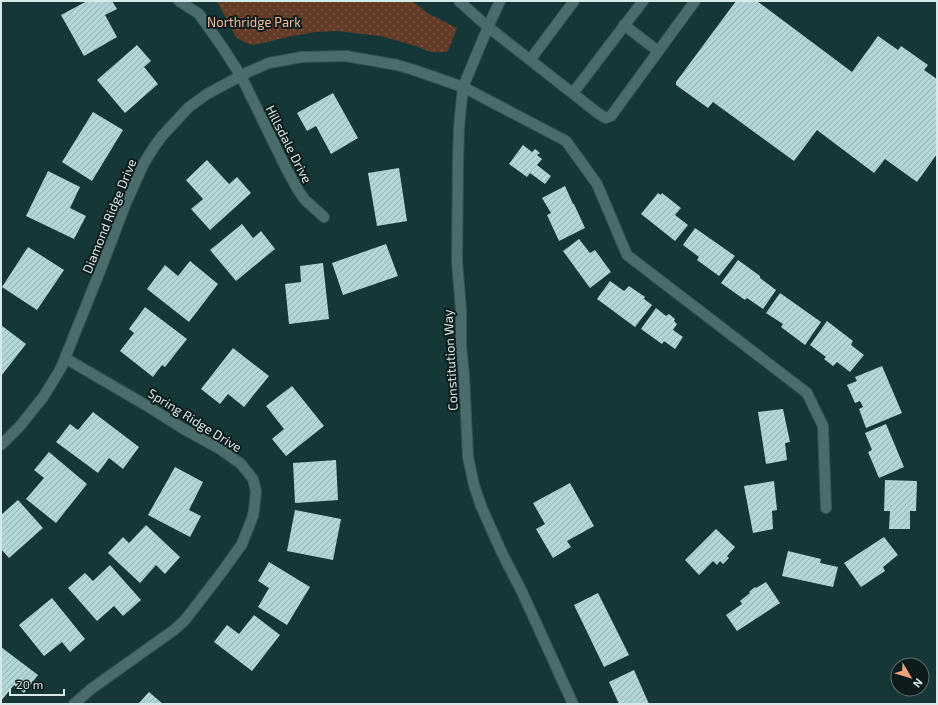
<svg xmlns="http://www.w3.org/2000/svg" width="938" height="705" font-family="'Exo 2',sans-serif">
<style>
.park{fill:url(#park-dots)}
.building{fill:url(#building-hatch)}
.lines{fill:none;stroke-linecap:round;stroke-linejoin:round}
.service-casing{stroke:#385353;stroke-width:12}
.minor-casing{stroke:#385353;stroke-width:12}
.service{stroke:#4b6c6c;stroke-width:10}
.minor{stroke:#4b6c6c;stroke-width:10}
.labels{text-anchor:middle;stroke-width:4;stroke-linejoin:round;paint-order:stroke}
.park-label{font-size:13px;fill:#f8bb9b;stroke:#0d1b1b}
.street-label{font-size:13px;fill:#d6e8e8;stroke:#0d1b1b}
</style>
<defs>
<pattern id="park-dots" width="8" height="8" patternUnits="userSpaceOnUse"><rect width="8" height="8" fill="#633b26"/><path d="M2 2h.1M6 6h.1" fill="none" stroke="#795746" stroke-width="1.8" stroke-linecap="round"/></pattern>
<pattern id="building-hatch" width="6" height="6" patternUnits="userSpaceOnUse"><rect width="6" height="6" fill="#b2d6d6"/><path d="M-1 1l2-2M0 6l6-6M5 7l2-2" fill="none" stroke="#96b2b2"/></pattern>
</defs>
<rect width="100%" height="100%" fill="#153737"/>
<path class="park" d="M217,1h195l17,13 28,14 -9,23 -5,1h-12l-15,-6 -35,-10 -45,-5 -21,1 -28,5 -24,6 -11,2 -8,-3 -8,-5z"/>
<g class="building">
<path d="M87,1h25l5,8 -12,6 12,22 -33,19 -23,-41z"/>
<path d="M736,1h21l95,71 26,-36 20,14 3,-4 27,19 -4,5 13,9v75l-20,28 -32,-23 -11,14 -57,-43 -23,31 -81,-59 -5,6 -32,-23v-3z"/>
<path d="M137,45l14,16 -7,6 14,17 -33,29 -28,-33z"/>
<path d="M333,93l25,45 -27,16 -15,-28 -9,5 -10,-18z"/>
<path d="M93,112l30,18 -31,51 -30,-19z"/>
<path d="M523,145l9,7 3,-3 5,4 -3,2 5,4 -5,6 14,11 -6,8 -15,-11 -3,4 -18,-13z"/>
<path d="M207,160l22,24 8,-7 14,16 -41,37 -19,-21 12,-10 -17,-19z"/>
<path d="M399,168l8,53 -30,5 -9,-53z"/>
<path d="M48,171l32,16 -10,21 16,8 -12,23 -48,-23z"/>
<path d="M565,186l8,18h1l11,24 -26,13 -12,-26 4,-2 -9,-15z"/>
<path d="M658,193l3,2 1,-2 19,15 -6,7 13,10 -13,16 -34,-27z"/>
<path d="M242,224l11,14 8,-7 14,18 -39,32 -26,-31z"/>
<path d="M695,228l40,28 -16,20 -22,-16 2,-3 -16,-12z"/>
<path d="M579,239l11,14 5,-3 16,22 -21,16 -27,-37z"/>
<path d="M386,244l12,32 -55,19 -11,-32z"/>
<path d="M28,247l36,23 -27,40 -35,-23z"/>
<path d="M738,260l22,16v2l16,12 -13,19 -16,-11 -2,2 -24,-17z"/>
<path d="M190,261l28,23 -29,38 -42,-33 18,-24 13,11z"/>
<path d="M323,263l6,56 -40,5 -4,-40 16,-2 -1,-16z"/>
<path d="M610,281l14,10 5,-5 16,11 -1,2 8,6 -17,22 -38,-28z"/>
<path d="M780,293l41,29 -16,23 -24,-18 2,-3 -17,-11z"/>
<path d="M145,307l42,32 -22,28 -3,-2 -9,12 -33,-26 14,-18 -5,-4z"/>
<path d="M656,308l10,8 3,-2 6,5 -1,2 3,3 -4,6 10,7 -8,12 -11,-8 -2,3 -21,-15z"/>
<path d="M827,321l26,20 -2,4 13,10 -14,17 -13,-10 -4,4 -9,-7 2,-2 -16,-12z"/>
<path d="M1,325l25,19 -25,32z"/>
<path d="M233,348l36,28 -25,31 -16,-13 -8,10 -19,-15z"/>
<path d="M882,366l20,47 -36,15 -7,-19 4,-2 -3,-6 -5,2 -8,-18 10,-4 -2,-4z"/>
<path d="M292,386l32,40 -38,30 -14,-17 12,-10 -18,-23z"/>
<path d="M783,409l7,33 -5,1 2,17 -21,4 -8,-52z"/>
<path d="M93,412l46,35 -16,22 -14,-11 -11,15 -42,-31 14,-18 8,6z"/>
<path d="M886,424l18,43 -25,11 -11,-26 4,-2 -7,-17z"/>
<path d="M49,452l38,32 -31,39 -30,-24 18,-21 -10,-8z"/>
<path d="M336,460l2,40 -43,3 -2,-40z"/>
<path d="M175,467l28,15 -14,28 12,6 -11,21 -42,-22z"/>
<path d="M885,480l32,1 -1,30h-6v18h-21l1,-18h-6z"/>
<path d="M774,481l3,29 -5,1 1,18 -20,4 -9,-47z"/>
<path d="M570,483l24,43 -27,15 4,6 -18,11 -17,-29 9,-5 -12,-21z"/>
<path d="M18,500l25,28 -34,30 -8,-9v-34z"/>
<path d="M295,510l46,9 -8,41 -46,-9z"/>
<path d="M146,525l34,32 -15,17 -9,-9 -16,18 -32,-30 15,-16 6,6z"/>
<path d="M716,529l19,18 -8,9 2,2 -6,6 -3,-3 -3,4 -4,-4 -14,14 -14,-15z"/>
<path d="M884,537l14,18 -15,12 2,4 -24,16 -17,-24z"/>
<path d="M788,551l33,8 -1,4 18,4 -5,20 -51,-11z"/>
<path d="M269,562l41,25 -23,38 -29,-18 11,-19 -11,-7z"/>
<path d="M110,565l31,35 -18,16 -9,-10 -17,15 -29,-33 17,-15 8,8z"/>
<path d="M766,582l14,21 -43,28 -11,-16 16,-11 -2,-3 10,-8 -1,-1 6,-5 1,1z"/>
<path d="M598,593l31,62 -25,12 -30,-62z"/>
<path d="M52,598l33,41 -15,13 -8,-10 -18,14 -25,-31z"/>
<path d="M254,615l26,20 -28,36 -38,-29 13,-17 12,9z"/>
<path d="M1,647l37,28 -14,18 -10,-8 -13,16z"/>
<path d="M634,670l15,34h-30l-10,-22z"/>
<path d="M149,692l14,12h-25z"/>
</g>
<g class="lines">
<defs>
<g id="service">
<path d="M459,1l29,26 111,87 7,4 5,-2 84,-115"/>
<path d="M624,25l34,26"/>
<path d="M530,60l44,-59"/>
<path d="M573,93l70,-92"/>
</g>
<g id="minor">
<path d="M179,1l20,13 24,34 18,28 46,94 11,20 7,10 19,17"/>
<path d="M500,1l-12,26 -25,60 -4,40 -1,35 -1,99 4,49v36l3,29 4,82 6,28 7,21 21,47 20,39 51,112"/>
<path d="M65,358l84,49 33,21 38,21 21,15 12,15 3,12 -2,19 -1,6 -11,28 -23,32 -34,44 -11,10 -83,59 -17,15"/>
<path d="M1,445l19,-19 24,-30 17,-28 39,-97 26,-68 18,-40 10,-16 8,-11 27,-29 18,-13 41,-22 21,-9 33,-6 44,-1 51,9 17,5 49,17 103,54 31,43 30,71 180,138 16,33 3,82"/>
</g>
</defs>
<use href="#service" class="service-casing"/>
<use href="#minor" class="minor-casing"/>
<use href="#service" class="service"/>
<use href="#minor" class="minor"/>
</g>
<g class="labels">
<g class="park-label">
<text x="254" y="27">Northridge Park</text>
</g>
<g class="street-label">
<text transform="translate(289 144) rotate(63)" y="5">Hillsdale Drive</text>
<text transform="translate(109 216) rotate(-68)" y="5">Diamond Ridge Drive</text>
<text transform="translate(450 360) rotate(-93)" y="5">Constitution Way</text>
<text transform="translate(195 420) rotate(32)" y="5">Spring Ridge Drive</text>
</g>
</g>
<rect width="938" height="705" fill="none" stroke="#d6e8e8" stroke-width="4"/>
<g transform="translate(910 677) rotate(128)"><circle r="19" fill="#0d1b1b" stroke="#5d6d6d"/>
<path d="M0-3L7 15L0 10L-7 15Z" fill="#f0a279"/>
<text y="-6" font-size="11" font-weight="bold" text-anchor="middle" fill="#d6e8e8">N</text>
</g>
<path d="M10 689v6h54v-6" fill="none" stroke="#d6e8e8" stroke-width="2"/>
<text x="16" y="689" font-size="12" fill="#d6e8e8" stroke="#0d1b1b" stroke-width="3" paint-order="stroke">20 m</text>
</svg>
